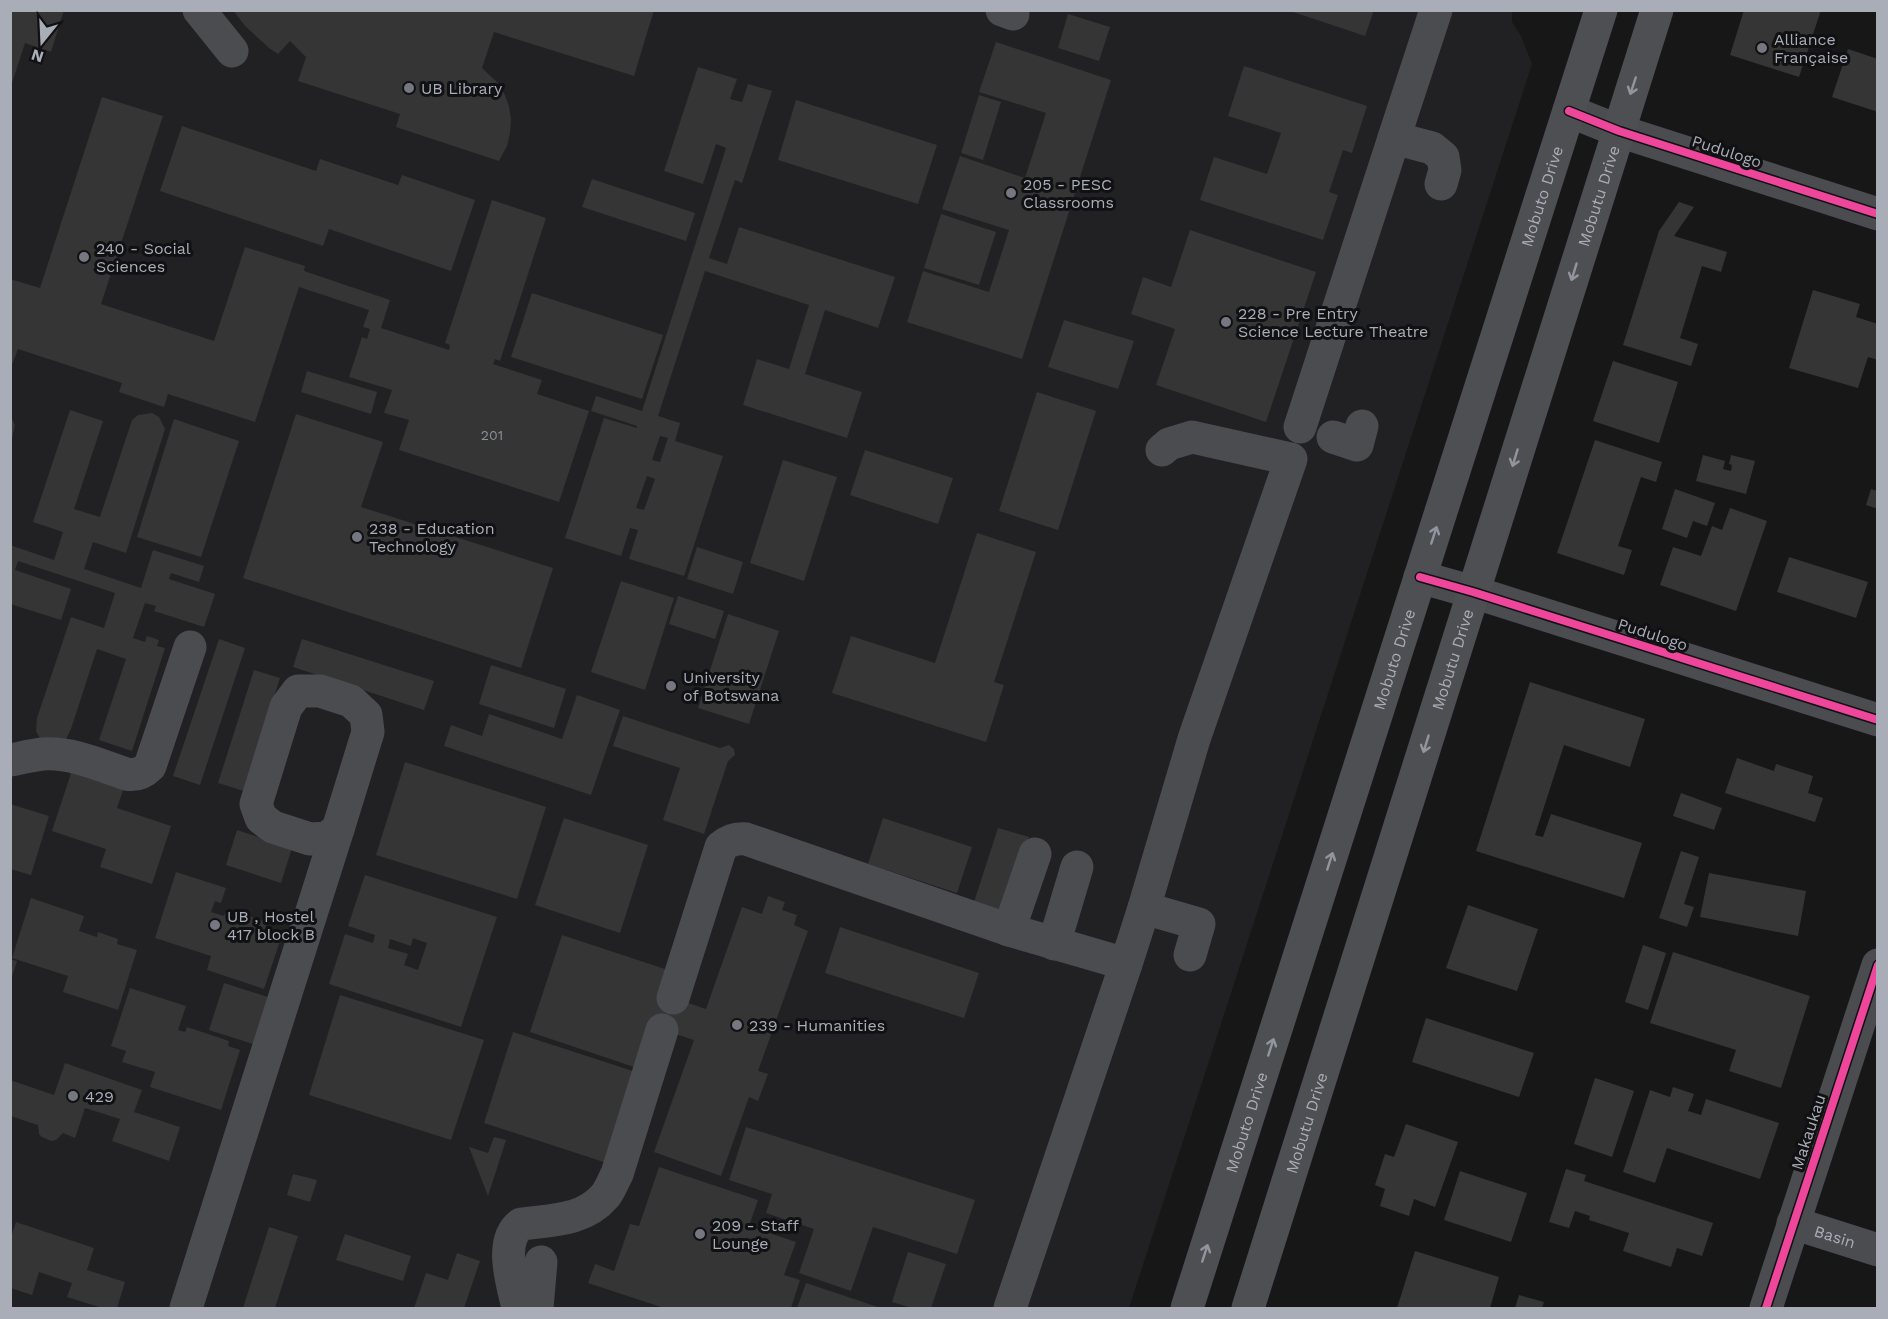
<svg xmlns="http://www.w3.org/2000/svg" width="1888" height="1319" font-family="'Work Sans',sans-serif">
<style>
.built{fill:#212123}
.building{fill:#353536;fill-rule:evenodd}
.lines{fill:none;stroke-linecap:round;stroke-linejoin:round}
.minor{stroke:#4b4c50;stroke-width:33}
.major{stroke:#4d4f52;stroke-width:33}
.cycleway-casing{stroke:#111113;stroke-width:11}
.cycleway{stroke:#ed469a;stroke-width:8}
.oneway{stroke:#91969e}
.poi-dot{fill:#757880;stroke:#111113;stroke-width:2}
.labels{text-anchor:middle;stroke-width:6;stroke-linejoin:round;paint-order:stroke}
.number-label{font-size:14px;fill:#8b8f98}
.poi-label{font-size:16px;fill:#a8adb8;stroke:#111113;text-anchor:start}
.street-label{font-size:16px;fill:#a8adb8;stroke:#111113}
</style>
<rect width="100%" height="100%" fill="#171717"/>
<path class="built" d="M10,11h1502v11l9,14 11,28 -403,1244h-1118z"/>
<g class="building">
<path d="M10,10h54l-13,42 -26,-9 -14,43z"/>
<path d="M233,10h421l-20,66 -140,-44 -12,36 15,14 7,11 5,13 2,14 -1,13 -3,13 -8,15 -103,-34 4,-13 -102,-33 8,-24 -16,-16 -12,13 -9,-6 -24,-22z"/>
<path d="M1287,10h87l-9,26z"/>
<path d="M1744,10h77l-22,67 -69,-22z"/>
<path d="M1068,14l42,13 -11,34 -41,-13z"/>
<path d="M996,42l115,38 -89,279 -115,-37 16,-51 66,21 20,-62 -67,-21 18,-53 65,22 21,-65 -67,-21z"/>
<path d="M1848,49l30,10v53l-46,-15z"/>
<path d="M1244,66l123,40 -15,47 -9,-3 -14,42 9,3 -15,45 -123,-40 14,-43 53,17 14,-41 -53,-17z"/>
<path d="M698,67l39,12 -7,20 12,3 6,-18 24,7 -30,92 -7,-3 -26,78 18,6 12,-37 156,50 -17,51 -53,-18 -20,64 57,18 -15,46 -104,-33 14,-46 32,10 20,-64 -104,-34 -47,145 22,7 -5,18 48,15 -39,120 -55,-17 9,-29 -8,-2 -9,28 -56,-18 39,-120 33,10v-2l-46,-15 5,-15 46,15 84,-263 -10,-4 -13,40 -39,-13zM660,436l8,2 -8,24 -8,-2zM647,476l8,3 -11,31 -8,-2z"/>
<path d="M979,95l22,7 -18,58 -22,-7z"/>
<path d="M102,97l61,19 -62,188 113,37 31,-94 60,19 -1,5 86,29 -9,28 68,22 1,-5 -5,-2 47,-143 54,18 -46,143 -5,-2 -2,5 49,16 -5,14 52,17 -30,91 -160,-52 10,-30 -25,-7 8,-23 -43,-13 13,-40 5,2 3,-10 -7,-2 6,-17 -70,-23 -44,135 -87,-28 -4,13 -45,-15 3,-9 -104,-34 -8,21v-91l30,9z"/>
<path d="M796,100l141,45 -19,59 -140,-44z"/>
<path d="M182,126l134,45 4,-12 78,26 4,-10 73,25 -24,71 -122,-42 -6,17 -163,-55z"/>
<path d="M592,179l103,34 -9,28 -104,-34z"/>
<path d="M1679,202l15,5 -20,29 53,16 -6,20 -19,-6 -22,72 18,6 -7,22 -68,-21 36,-114z"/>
<path d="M941,214l55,18 -17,53 -55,-17z"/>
<path d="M1190,230l126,42 -50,150 -110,-37 19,-56 -44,-15 12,-37 28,10z"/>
<path d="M1813,290l47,14 -4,13 22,7v36l-10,-3 -10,31 -69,-20z"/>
<path d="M532,293l131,42 -21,64 -131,-42z"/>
<path d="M1064,320l70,21 -16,48 -70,-22z"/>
<path d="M1613,361l65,21 -19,61 -66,-22z"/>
<path d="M307,371l70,21 -6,22 -70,-22z"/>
<path d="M1037,392l59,19 -38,119 -59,-19z"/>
<path d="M70,410l33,11 -29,88 26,8 32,-97 6,-5 14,-2 7,4 6,12 -39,124 -33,-11 -9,27 57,19 12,-38 51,16 -5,16 -28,-9 -2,6 46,15 -11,33 -50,-16 2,-5 -11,-3 -12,35 12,4 2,-6 12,4 -2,6 8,2 -33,103 -33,-11 27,-81 -29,-10 -26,80 -5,10 -24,3 -6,-11 1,-13 34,-101 33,11 11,-35 -97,-32 -3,9 56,19 -10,31 -51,-16v-59l44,15 9,-28 -30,-10z"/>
<path d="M296,414l87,28 -22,65 192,61 -32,100 -278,-90z"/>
<path d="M10,415l5,10 -4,18h-1z"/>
<path d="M174,419l65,22 -38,116 -64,-20z"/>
<path d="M1595,440l67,22 -6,20 -15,-5 -23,69 14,4 -8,25 -67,-22z"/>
<path d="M865,450l88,28 -15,46 -88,-29z"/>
<path d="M1703,455l22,6 -2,8 8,2 1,-6 -3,-1 2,-9 24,6 -9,33 -50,-13z"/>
<path d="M783,460l54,17 -33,104 -54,-18z"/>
<path d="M1675,489l40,14 -8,23 -14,-5 -6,17 -25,-9z"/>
<path d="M1871,489l7,2v18l-12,-4z"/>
<path d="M1730,508l37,13 -31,90 -76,-26 13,-38 28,9 11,-30 10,4z"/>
<path d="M977,533l59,19 -42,130 10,3 -18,57 -154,-49 19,-57 84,27z"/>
<path d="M697,547l46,15 -10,32 -46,-15z"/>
<path d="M1789,557l79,25 -12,36 -79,-26z"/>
<path d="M621,581l53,17 -29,92 -54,-18z"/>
<path d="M678,596l46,15 -9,28 -46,-15z"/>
<path d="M728,614l51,17 -30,93 -51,-16z"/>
<path d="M219,639l26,9 -45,137 -27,-9z"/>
<path d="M302,639l132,42 -10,29 -131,-43z"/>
<path d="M491,665l75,24 -12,39 -75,-24z"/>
<path d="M254,670l26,8 -36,113 -26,-8z"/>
<path d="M1530,682l115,37 -15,48 -66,-22 -29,90 8,2 8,-23 91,29 -18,55 -148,-47z"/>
<path d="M577,695l43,15 -29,85 -147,-49 7,-21 31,11 7,-22 73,25z"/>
<path d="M623,716l97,32 9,-3 5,4 1,6 -7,6 -24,73 -41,-14 17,-52 -67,-22z"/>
<path d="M1737,758l37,13 2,-7 37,12 -5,17 15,5 -8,24 -90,-29z"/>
<path d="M405,762l141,45 -29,92 -141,-44z"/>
<path d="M72,770l52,17 -7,21 54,18 -19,58 -52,-17 6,-18 -54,-18z"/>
<path d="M1681,793l41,15 -8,22 -41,-14z"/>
<path d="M10,804l39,12 -18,59 -21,-6z"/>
<path d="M564,818l84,27 -28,88 -85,-28z"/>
<path d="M883,818l89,29 -15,46 -89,-29z"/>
<path d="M998,828l31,9 -25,77 -31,-9z"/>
<path d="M237,830l55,18 -11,35 -55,-18z"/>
<path d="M1681,851l18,6 -15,47 10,3 -7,20 -28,-9z"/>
<path d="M176,872l50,16 -5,15 -6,-2 -4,11 13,4 3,-7 40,13 -2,8 17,5 -18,54 -57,-19 4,-14 -56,-18z"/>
<path d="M1709,873l97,18 -8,45 -98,-19z"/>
<path d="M365,875l132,42 -36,110 -132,-43 16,-50 28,9 2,-8 -27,-9zM413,938l14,5 -9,27 -14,-5 4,-11 -20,-6 2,-9 21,7z"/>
<path d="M768,896l17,6 -3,8 15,5 -3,10 14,6 -50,140 10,3 -10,27 -9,-4 -28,79 -67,-24 40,-112 -41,-13 -13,42 -110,-37 32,-97 109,36 2,27 33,11 36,-102 20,7z"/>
<path d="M31,898l53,18 -5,15 18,6 1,-5 20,7 -1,5 20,6 -19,60 -55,-18 5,-16 -56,-18z"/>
<path d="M1468,905l70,24 -21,62 -71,-23z"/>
<path d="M840,927l139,46 -15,45 -139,-45z"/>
<path d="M1643,945l23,8 -18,57 -23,-8z"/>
<path d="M1673,952l137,44 -29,92 -52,-17 7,-21 -86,-27z"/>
<path d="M10,959l7,2 -6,19h-1z"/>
<path d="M224,983l53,17 -15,47 -53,-17z"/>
<path d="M130,988l56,18 -8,24 7,2 2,-5 42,14 -1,5 12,4 -19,60 -71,-23 5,-15 -33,-10 4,-11 -15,-5z"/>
<path d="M340,995l144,45 -33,100 -142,-45z"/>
<path d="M1426,1018l108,35 -15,44 -107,-35z"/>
<path d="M513,1032l129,42 -29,91 -129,-42z"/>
<path d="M65,1063l77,27 -8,22 46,15 -11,34 -57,-20 8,-22 -35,-11 -10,30 -12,-5 -7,7 -5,1 -9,-4 -3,-3 -1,-9 -28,-9v-36l44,15z"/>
<path d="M1595,1078l39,13 -22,66 -38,-13z"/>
<path d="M1673,1087l21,7 -6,17 13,4 5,-16 73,24 -19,56 -93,-31 -12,35 -32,-11 27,-82 20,7z"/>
<path d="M1406,1124l52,18 -23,65 -21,-8 -5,17 -29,-10 5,-17 -10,-4 10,-31 9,3z"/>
<path d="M746,1127l229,73 -18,54 -84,-27 -22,64 -52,-18 15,-44 -48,-16 6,-19 -43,-14z"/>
<path d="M494,1137l12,3 -18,56 -19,-49 19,6z"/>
<path d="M659,1167l99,33 -9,26 47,16 -12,33 16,5 -9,28h-127l-76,-25 7,-19 19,7 16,-47 9,2z"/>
<path d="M1566,1169l20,6 -2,6 129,42 -11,33 -25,-8 -6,19 -48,-16 6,-18 -40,-13 1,-4 -15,-5 -6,17 -20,-6z"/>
<path d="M1460,1171l67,22 -16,49 -67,-22z"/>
<path d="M293,1174l24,6 -7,22 -23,-7z"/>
<path d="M16,1222l78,26 -7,22 38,12 -8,26h-15l-35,-11 5,-14 -33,-11 -7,23 -22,-7v-48z"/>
<path d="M269,1227l29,9 -23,72h-32z"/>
<path d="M345,1234l66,22 -8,25 -67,-21z"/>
<path d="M1415,1251l84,26 -9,31h-93z"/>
<path d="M908,1252l38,12 -15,44h-19l-20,-6z"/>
<path d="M457,1253l23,8 -16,47h-50l12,-35 22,7z"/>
<path d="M806,1283l75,25h-84z"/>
<path d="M1519,1295l25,7 -2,6h-27z"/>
</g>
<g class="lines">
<g class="minor">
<path d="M199,10l33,41"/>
<path d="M1002,10l11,4"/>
<path d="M1569,111l50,20 259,83"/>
<path d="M1394,138l42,-128"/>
<path d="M1300,427l94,-289 38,10 11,9 2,13 -4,14"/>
<path d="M1333,437l24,8 5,-19"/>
<path d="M1420,577l53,15 405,128"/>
<path d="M298,691h22l31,10 15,14 2,17 -30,97 -11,9 -17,1 -37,-12 -12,-9 -5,-14 30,-97z"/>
<path d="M10,760c11,-2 22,-5 33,-6 28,-2 57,11 83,20 10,2 17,-1 24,-8l40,-119"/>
<path d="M1144,908l50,-169 97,-280 -99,-22 -23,7 -7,6"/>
<path d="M1009,930l26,-76"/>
<path d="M1054,944l23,-77"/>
<path d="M1126,964l18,-56 55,16 -9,31"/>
<path d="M673,998l48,-151c8,-7 15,-9 25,-8l263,91 117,34 -116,344"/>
<path id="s1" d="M1793,1223l85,27"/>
<path d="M186,1308l152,-479"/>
<path d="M518,1308c-5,-23 -20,-67 3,-84 30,-4 63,-3 84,-28 5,-6 8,-15 12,-22l45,-144"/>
<path d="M537,1308l4,-46"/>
<path d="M1766,1308l112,-343"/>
</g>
<g class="major">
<path id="s2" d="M1187,1308l414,-1298"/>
<path id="s3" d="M1248,1308l409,-1298"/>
</g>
<defs>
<g id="cycleway">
<path d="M1569,111l50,20 259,83"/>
<path d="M1420,577l53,15 405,128"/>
<path d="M1766,1308l112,-343"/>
</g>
</defs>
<use href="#cycleway" class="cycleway-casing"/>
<use href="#cycleway" class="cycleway"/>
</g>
<defs><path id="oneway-shaft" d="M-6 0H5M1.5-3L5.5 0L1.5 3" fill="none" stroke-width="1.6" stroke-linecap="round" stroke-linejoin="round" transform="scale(1.5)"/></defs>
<g class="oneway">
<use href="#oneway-shaft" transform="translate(1633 86) rotate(108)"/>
<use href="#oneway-shaft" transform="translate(1574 272) rotate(107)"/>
<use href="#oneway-shaft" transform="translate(1515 458) rotate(107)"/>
<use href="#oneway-shaft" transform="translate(1434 535) rotate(-72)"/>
<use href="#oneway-shaft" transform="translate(1426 744) rotate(107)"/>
<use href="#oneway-shaft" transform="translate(1330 861) rotate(-72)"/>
<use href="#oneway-shaft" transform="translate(1271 1047) rotate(-72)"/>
<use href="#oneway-shaft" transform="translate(1205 1253) rotate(-72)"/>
</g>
<g class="poi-dot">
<circle cx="1762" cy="48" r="6"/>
<circle cx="409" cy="88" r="6"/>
<circle cx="1011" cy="193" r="6"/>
<circle cx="84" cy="257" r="6"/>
<circle cx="1226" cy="322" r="6"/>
<circle cx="357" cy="537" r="6"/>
<circle cx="671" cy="686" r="6"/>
<circle cx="215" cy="925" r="6"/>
<circle cx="737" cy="1025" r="6"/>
<circle cx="73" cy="1096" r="6"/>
<circle cx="700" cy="1234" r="6"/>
</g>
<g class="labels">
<g class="number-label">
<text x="492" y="440">201</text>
</g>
<g class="poi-label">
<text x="1774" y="45">Alliance<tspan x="1774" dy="18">Française</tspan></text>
<text x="421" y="94">UB Library</text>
<text x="1023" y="190">205 - PESC<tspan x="1023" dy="18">Classrooms</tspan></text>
<text x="96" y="254">240 - Social<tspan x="96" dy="18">Sciences</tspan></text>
<text x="1238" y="319">228 - Pre Entry<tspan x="1238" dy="18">Science Lecture Theatre</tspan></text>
<text x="369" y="534">238 - Education<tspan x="369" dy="18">Technology</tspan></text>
<text x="683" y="683">University<tspan x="683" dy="18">of Botswana</tspan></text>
<text x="227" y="922">UB , Hostel<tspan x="227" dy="18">417 block B</tspan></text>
<text x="749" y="1031">239 - Humanities</text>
<text x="85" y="1102">429</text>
<text x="712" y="1231">209 - Staff<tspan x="712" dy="18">Lounge</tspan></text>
</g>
<g class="street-label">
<text transform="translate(1727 151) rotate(18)" y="6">Pudulogo</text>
<text dy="6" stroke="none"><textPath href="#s2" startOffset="1167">Mobuto Drive</textPath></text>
<text dy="6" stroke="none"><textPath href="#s3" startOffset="1166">Mobutu Drive</textPath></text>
<text transform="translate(1653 634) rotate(18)" y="6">Pudulogo</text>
<text dy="6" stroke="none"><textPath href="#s2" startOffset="681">Mobuto Drive</textPath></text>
<text dy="6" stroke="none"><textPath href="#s3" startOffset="680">Mobutu Drive</textPath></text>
<text dy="6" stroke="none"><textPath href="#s2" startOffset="195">Mobuto Drive</textPath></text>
<text dy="6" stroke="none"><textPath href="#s3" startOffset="194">Mobutu Drive</textPath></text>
<text transform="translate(1808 1132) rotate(-72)" y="6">Makaukau</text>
<text dy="6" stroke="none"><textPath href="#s1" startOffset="44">Basin</textPath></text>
</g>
</g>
<rect width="1888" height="1319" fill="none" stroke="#a8adb8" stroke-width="24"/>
<g transform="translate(42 42) rotate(198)" stroke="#111113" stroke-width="4.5" paint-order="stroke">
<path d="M0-4.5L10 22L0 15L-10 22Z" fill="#a8adb8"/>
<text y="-9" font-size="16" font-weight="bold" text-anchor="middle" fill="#a8adb8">N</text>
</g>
</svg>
